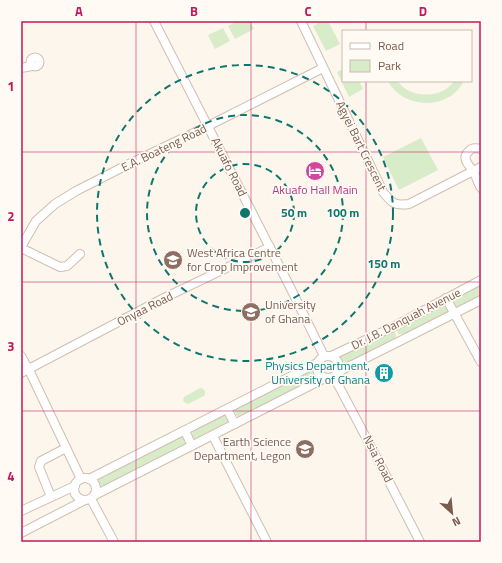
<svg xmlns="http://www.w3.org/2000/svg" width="502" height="563" font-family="'Titillium Web',sans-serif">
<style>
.green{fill:#d8ecc9}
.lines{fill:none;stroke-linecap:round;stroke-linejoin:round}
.minor-casing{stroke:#d1beb0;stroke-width:10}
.minor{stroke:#fff;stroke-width:8}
.grid{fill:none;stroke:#c2185b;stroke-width:1;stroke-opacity:0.55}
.ring{fill:none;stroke:#0f766e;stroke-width:2;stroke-dasharray:7 5}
.labels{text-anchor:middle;stroke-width:3.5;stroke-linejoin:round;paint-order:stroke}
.street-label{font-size:12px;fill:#7a5c4d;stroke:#fffaf3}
.hotel-label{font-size:12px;fill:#b23c85;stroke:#fffaf3}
.education-label{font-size:12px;fill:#785e54;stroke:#fffaf3;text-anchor:start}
.culture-label{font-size:12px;fill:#0d838f;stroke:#fffaf3;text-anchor:end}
.centre{fill:#0f766e;stroke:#fffaf3;stroke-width:2}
.ring-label{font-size:12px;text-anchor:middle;font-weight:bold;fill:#0f766e;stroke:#fffaf3;stroke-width:3.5;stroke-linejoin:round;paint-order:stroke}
.neatline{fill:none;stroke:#c2185b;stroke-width:1.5}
.grid-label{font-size:13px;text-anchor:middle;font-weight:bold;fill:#c2185b}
</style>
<rect width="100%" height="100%" fill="#fdf6ec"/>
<g class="green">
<path d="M237,21h13l4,8 -19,10 -7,-13z"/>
<path d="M323,21h5l12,23 -14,7 -13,-25z"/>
<path d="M223,28l7,13 -15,8 -7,-14z"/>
<path d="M343,69v12h16l4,8 -14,8 -12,-25z"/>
<path d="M388,81h9c3,3 7,7 10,9 15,8 37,6 47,-9h10c-4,7 -9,13 -17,17 -20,11 -49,3 -59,-17z"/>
<path d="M421,138l17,32 -39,20 -16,-33z"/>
<path d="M481,282v13l-22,12h-4l-3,-7v-1z"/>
<path d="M445,303l4,6v3l-45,24h-2v-2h-4l-1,-5z"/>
<path d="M394,331l2,3v5l-51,26 -5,-3v-4l2,-3z"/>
<path d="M311,369c5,1 8,4 7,9l-78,40 -4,-3 -1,-4 2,-3z"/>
<path d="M200,388c4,0 7,4 4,8l-16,8 -4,-2 -1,-2 1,-3z"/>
<path d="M223,414l5,1 2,8 -33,17 -4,-2 -1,-3 1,-5z"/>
<path d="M180,436l5,1 2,8 -83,42 -5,-3v-4l1,-3z"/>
</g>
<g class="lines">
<defs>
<g id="minor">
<path d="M154,21l134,262 36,73"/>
<path d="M301,21l82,171c9,11 11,14 26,12l72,-37"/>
<circle cx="35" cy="62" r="4.5"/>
<path d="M21,68l11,-2"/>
<path d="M481,149c-4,-1 -9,-2 -12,2 -8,7 -1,13 4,20 3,5 5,12 8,17"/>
<path d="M21,247l15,-26 19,-17 21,-13 55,-28 77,-37 115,-58"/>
<path d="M21,248l39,19 7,-1 13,-12"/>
<path d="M446,298l35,64"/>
<circle cx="328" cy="367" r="11"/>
<path d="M21,356l8,14 52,109"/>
<path d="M331,356l62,-29 88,-47"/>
<path d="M338,372l62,-31 81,-41"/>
<path d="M21,373l143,-75 106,-51"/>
<path d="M334,377l45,85 41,80"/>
<path d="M227,409l8,15"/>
<path d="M185,431l7,15"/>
<path d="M213,436l54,106"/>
<circle cx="85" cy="489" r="11"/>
<path d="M89,479l228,-116"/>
<path d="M95,495l230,-117"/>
<path d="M51,497l-12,-30 2,-6 25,-13"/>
<path d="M91,499l23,43"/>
<path d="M21,511l54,-25"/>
<path d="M21,533l64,-33"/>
</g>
</defs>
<use href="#minor" class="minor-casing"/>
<use href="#minor" class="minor"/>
</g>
<path class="grid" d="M136,21v521M251,21v521M366,21v10M366,81v461M21,152h460M21,282h460M21,411h460"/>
<g class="ring">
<circle cx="245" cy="213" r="49"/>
<circle cx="245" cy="213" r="98"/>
<circle cx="245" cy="213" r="148"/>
</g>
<defs>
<symbol id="hotel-disc" viewBox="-11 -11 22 22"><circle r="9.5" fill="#d1479c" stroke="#fffaf3"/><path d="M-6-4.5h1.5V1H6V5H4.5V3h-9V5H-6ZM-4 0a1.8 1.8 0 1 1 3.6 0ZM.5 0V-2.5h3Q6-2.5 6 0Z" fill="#fff"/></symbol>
<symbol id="school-disc" viewBox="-11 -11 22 22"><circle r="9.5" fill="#8d6e63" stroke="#fffaf3"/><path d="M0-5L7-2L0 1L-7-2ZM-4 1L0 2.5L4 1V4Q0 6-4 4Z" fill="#fff"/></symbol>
<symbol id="university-disc" viewBox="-11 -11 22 22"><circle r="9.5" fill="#8d6e63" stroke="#fffaf3"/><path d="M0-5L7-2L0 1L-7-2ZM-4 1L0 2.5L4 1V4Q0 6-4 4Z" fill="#fff"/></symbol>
<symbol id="building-disc" viewBox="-11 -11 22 22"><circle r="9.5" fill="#0f9aa8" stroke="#fffaf3"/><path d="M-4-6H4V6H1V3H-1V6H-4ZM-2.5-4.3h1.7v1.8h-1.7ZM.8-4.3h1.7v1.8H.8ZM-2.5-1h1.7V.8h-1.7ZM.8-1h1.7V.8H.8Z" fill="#fff"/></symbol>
</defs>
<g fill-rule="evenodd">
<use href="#hotel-disc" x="304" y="160" width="22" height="22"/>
<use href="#school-disc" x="162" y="249" width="22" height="22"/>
<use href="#university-disc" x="240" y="301" width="22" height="22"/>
<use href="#building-disc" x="373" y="362" width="22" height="22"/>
<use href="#university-disc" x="294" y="438" width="22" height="22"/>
</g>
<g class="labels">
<g class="street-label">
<text transform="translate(361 146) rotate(64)" y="4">Agyei Bart Crescent</text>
<text transform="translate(164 148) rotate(-26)" y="4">E.A. Boateng Road</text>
<text transform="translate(229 167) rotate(63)" y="4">Akuafo Road</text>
<text transform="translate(145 309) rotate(-27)" y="4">Onyaa Road</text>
<text transform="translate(406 319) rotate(-27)" y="4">Dr. J.B. Danquah Avenue</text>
<text transform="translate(378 459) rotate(63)" y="4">Nsia Road</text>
</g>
<g class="hotel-label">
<text x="315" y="194">Akuafo Hall Main</text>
</g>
<g class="education-label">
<text x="187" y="257">West Africa Centre<tspan x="187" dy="14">for Crop Improvement</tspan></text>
<text x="265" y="309">University<tspan x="265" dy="14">of Ghana</tspan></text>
<text x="291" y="446" text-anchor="end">Earth Science<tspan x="291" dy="14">Department, Legon</tspan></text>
</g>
<g class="culture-label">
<text x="370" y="370">Physics Department,<tspan x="370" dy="14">University of Ghana</tspan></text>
</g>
</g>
<circle cx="245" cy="213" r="6" class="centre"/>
<g class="ring-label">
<text x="294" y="217">50 m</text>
<text x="343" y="217">100 m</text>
<text x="384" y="268">150 m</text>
</g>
<rect width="502" height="563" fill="none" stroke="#fffaf3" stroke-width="44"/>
<rect x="342" y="30" width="130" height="52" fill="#fffaf3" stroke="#cabbb1"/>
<rect x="350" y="43" width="20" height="6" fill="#ffffff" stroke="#cabbb1"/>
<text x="378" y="50" font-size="12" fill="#7a5c4d">Road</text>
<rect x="350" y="60" width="20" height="12" fill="#d8ecc9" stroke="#cabbb1"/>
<text x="378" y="70" font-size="12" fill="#7a5c4d">Park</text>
<g transform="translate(452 513) rotate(153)" stroke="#fffaf3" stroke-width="3" paint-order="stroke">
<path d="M0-3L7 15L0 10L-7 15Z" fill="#7a5c4d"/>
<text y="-6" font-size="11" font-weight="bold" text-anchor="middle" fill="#7a5c4d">N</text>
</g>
<rect x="22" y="22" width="458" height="519" class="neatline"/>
<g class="grid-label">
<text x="79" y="16">A</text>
<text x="194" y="16">B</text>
<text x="308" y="16">C</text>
<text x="423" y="16">D</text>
<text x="11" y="91">1</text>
<text x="11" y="221">2</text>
<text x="11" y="351">3</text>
<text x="11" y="481">4</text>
</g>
</svg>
